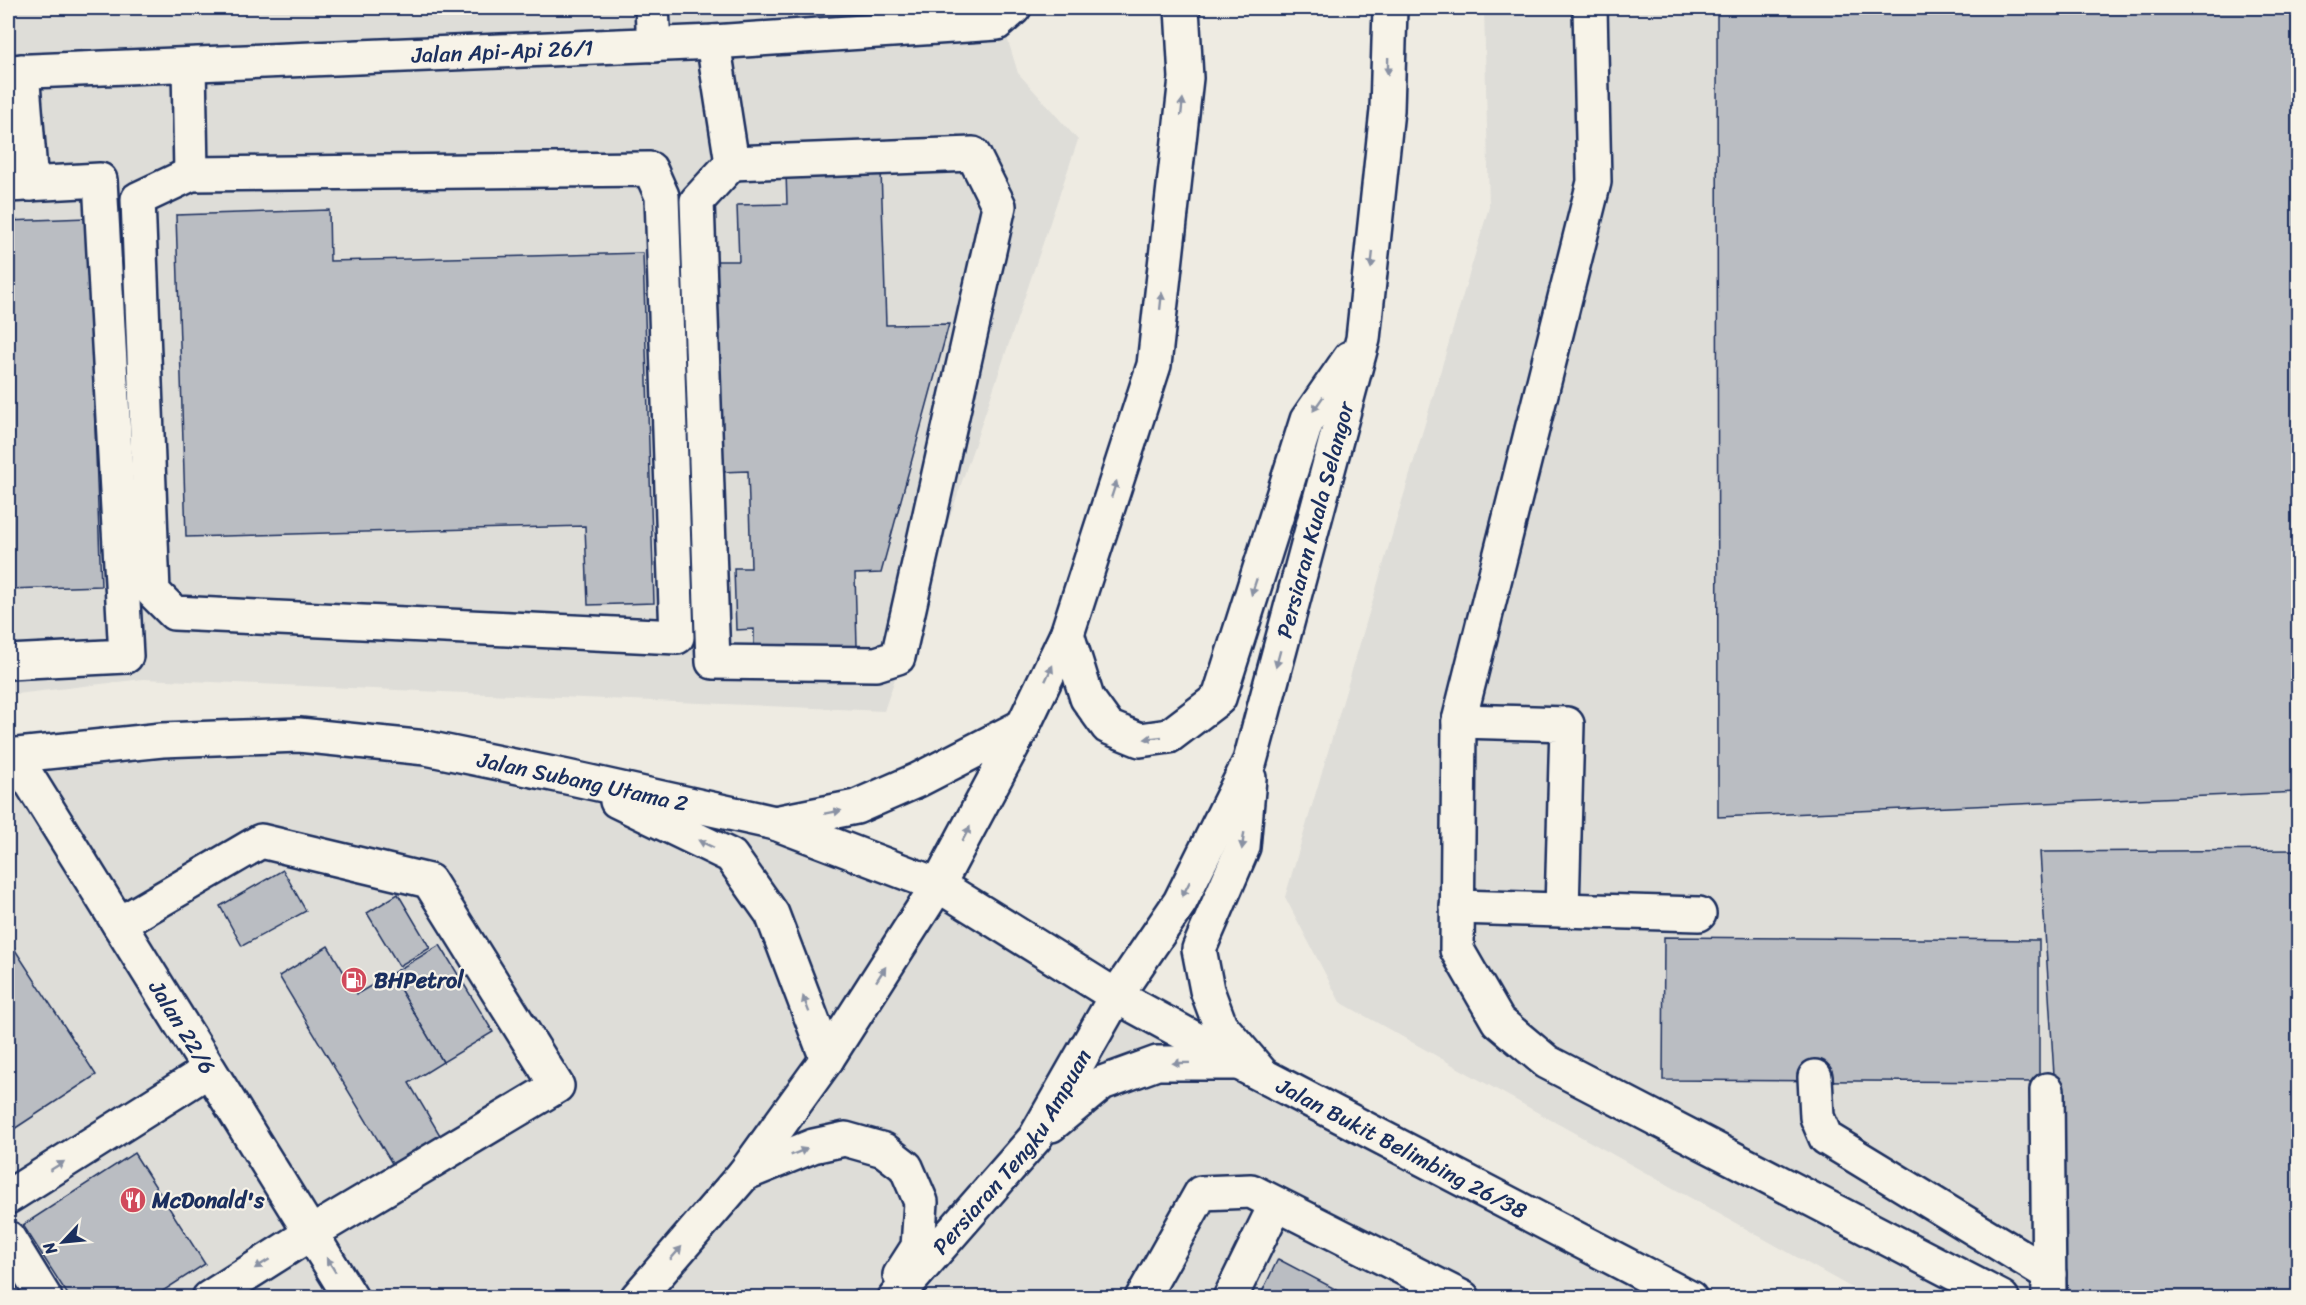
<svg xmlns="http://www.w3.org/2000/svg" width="2306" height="1305" font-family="Sriracha,sans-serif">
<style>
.built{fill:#deddd8}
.building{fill:#babdc2;stroke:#1b2f5e;stroke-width:1.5}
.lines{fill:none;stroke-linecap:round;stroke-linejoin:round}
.minor-casing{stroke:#1b2f5e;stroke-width:38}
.major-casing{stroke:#1b2f5e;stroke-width:38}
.minor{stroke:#f7f3e8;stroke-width:33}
.major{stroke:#f7f3e8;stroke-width:33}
.oneway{fill:#8991a3}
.labels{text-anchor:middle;stroke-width:4.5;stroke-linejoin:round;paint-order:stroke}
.street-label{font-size:22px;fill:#1b2f5e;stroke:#f7f3e8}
.poi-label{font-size:22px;font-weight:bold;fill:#1b2f5e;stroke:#f7f3e8;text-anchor:start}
</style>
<rect width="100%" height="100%" fill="#eeebe2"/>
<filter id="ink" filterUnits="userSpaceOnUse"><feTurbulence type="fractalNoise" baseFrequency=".0167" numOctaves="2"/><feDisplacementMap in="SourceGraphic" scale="12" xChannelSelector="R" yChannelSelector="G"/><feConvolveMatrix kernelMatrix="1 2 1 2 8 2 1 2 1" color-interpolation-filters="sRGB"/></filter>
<g filter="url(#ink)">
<g class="built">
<path d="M8,8h990l20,65 60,67 -194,571 -741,-32 -135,16z"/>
<path d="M1484,8h814v1289h-430l-528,-295 -55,-105 204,-690z"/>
<path d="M421,751l353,78 153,63 757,405 -1676,1v-546z"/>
</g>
<g class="building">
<path d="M1717,8h581v784l-580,25z"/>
<path d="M881,170l5,155 63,-1 -68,249 -26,1 2,72 -103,2v-19l-18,1 -2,-62h17l-3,-97 -27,1 -7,-211h25l-2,-56 50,-1 -1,-32z"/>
<path d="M329,210l1,51 313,-8 11,350 -66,2 -3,-79 -399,11 -10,-322z"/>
<path d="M87,218l14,368 -93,3v-368z"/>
<path d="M2298,850v448h-230l-28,-446z"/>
<path d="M283,870l23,41 -64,35 -22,-40z"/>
<path d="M398,894l32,54 -31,18 -32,-53z"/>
<path d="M1664,937l375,3v142l-376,-2z"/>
<path d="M8,939l88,136 -88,58z"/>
<path d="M440,945l53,87 -50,30 -52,-88z"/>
<path d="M328,946l29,48 34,-20 52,88 -34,21 47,79 -48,28 -129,-214z"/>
<path d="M134,1153l71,111 -53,34h-82l-47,-73z"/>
<path d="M1278,1259l74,39h-93z"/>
</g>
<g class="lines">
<defs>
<g id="minor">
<path d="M652,8l2,37"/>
<path d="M1590,8l4,174 -135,539 -2,229 41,71 49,41 455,236"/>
<path d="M713,42l19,121 241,-9 26,52 -101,451 -22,7 -163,-2 -16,-461 35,-38"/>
<path d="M189,65l2,109"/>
<path d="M22,71l9,113"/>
<path id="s1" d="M8,72l705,-30 284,-19 17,-15"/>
<path d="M650,169l12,27 15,441 -503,-24 -21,-21 -15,-393 53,-25z"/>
<path d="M8,185l92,-5 26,476 -118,6"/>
<path d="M1459,721l108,3 -5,186"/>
<path id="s2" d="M14,755l337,543"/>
<path d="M1457,907l242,7"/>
<path d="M119,924l142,-83 168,40 128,205 -246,147 -102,65"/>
<path id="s3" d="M1116,996l123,67 451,235"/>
<path d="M1815,1077l2,40 9,21 223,136"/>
<path d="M2047,1090l2,208"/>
<path d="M8,1197l201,-127"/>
<path d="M8,1238l37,60"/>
<path d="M1142,1298l59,-105 50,-2 212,107"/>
<path d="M1230,1298l46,-94"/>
</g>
<g id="major">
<path d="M1067,634l20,64 21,29 32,13 29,-4 50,-38 88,-278 43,-62"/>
<path id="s4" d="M8,756l154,-16 137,-5 127,13 141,29 208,46 163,62 178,111"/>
<path d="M1249,778l-6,69 -44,102 8,41 13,35 42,49"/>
<path d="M617,801l114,55 41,58 55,145"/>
<path d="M775,823l81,-16 62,-27 105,-54"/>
<path d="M1051,1125l51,-42 55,-20h82"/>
<path d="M744,1174l69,-28 32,-7 39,11 22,17 15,35 -3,45 -18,28"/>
<path d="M637,1298l107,-124 83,-115 111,-174 85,-159 44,-92 87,-269 32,-287 -4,-70"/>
<path id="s5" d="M895,1298l140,-160 81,-142 64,-94 70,-141 113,-422 24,-229 3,-102"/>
</g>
</defs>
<use href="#minor" class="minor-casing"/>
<use href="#major" class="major-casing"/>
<use href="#minor" class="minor"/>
<use href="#major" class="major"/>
</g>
<defs><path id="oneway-solid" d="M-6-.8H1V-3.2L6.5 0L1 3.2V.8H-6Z" transform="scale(1.5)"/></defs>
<g class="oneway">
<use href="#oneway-solid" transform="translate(1388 66) rotate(91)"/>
<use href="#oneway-solid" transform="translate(1182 107) rotate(-84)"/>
<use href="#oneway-solid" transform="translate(1372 260) rotate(96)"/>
<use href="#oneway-solid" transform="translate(1161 301) rotate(-84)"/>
<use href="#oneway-solid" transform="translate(1318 404) rotate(125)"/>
<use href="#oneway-solid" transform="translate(1114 489) rotate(-72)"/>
<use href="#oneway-solid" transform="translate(1254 587) rotate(108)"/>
<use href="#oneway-solid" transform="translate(1278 659) rotate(105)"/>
<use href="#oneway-solid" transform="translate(1049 673) rotate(-65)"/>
<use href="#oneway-solid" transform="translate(1153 738) rotate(173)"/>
<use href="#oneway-solid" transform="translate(833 812) rotate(-11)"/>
<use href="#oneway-solid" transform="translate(966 834) rotate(-62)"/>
<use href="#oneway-solid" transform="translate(1243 841) rotate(98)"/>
<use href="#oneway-solid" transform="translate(706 844) rotate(-154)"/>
<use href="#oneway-solid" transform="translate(1186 889) rotate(117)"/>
<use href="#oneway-solid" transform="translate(881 974) rotate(-57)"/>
<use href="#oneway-solid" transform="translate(806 1004) rotate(-111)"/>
<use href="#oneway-solid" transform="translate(1181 1063) rotate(179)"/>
<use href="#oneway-solid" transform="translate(799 1152) rotate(-22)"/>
<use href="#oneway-solid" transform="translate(57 1166) rotate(-32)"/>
<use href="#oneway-solid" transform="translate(676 1253) rotate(-49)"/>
<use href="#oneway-solid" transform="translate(262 1264) rotate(148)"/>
<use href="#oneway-solid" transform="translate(331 1265) rotate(-122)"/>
</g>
</g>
<defs>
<symbol id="fuel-disc" viewBox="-11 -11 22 22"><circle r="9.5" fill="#d1495b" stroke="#f7f3e8"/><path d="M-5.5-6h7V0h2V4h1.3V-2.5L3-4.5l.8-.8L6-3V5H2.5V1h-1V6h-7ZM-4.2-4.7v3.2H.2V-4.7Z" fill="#fff"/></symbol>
<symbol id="restaurant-disc" viewBox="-11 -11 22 22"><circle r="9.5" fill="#d1495b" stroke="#f7f3e8"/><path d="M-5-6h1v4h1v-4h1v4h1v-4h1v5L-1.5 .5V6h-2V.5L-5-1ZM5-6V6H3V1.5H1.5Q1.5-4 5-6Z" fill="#fff"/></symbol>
</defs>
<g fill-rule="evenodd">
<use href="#fuel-disc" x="339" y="965" width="30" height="30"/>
<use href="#restaurant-disc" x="118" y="1185" width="30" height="30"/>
</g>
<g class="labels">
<g class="street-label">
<text dy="8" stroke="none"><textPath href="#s1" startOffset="495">Jalan Api-Api 26/1</textPath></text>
<text dy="8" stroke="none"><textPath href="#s5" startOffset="897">Persiaran Kuala Selangor</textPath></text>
<text dy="8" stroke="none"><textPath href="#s4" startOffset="580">Jalan Subang Utama 2</textPath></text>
<text dy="8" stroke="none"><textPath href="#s2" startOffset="320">Jalan 22/6</textPath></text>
<text dy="8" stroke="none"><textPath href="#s3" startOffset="324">Jalan Bukit Belimbing 26/38</textPath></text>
<text dy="8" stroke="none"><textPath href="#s5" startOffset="188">Persiaran Tengku Ampuan</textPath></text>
</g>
<g class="poi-label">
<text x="374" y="988">BHPetrol</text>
<text x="152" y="1208">McDonald's</text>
</g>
</g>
<rect width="2306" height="1305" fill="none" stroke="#f7f3e8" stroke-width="30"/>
<rect x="15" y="15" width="2276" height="1275" fill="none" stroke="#1b2f5e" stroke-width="2" filter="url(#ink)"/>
<g transform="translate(63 1242) rotate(244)" stroke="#f7f3e8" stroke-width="4.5" paint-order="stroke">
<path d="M0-4.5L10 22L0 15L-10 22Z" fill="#1b2f5e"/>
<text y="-9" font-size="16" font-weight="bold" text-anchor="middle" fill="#1b2f5e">N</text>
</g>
</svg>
